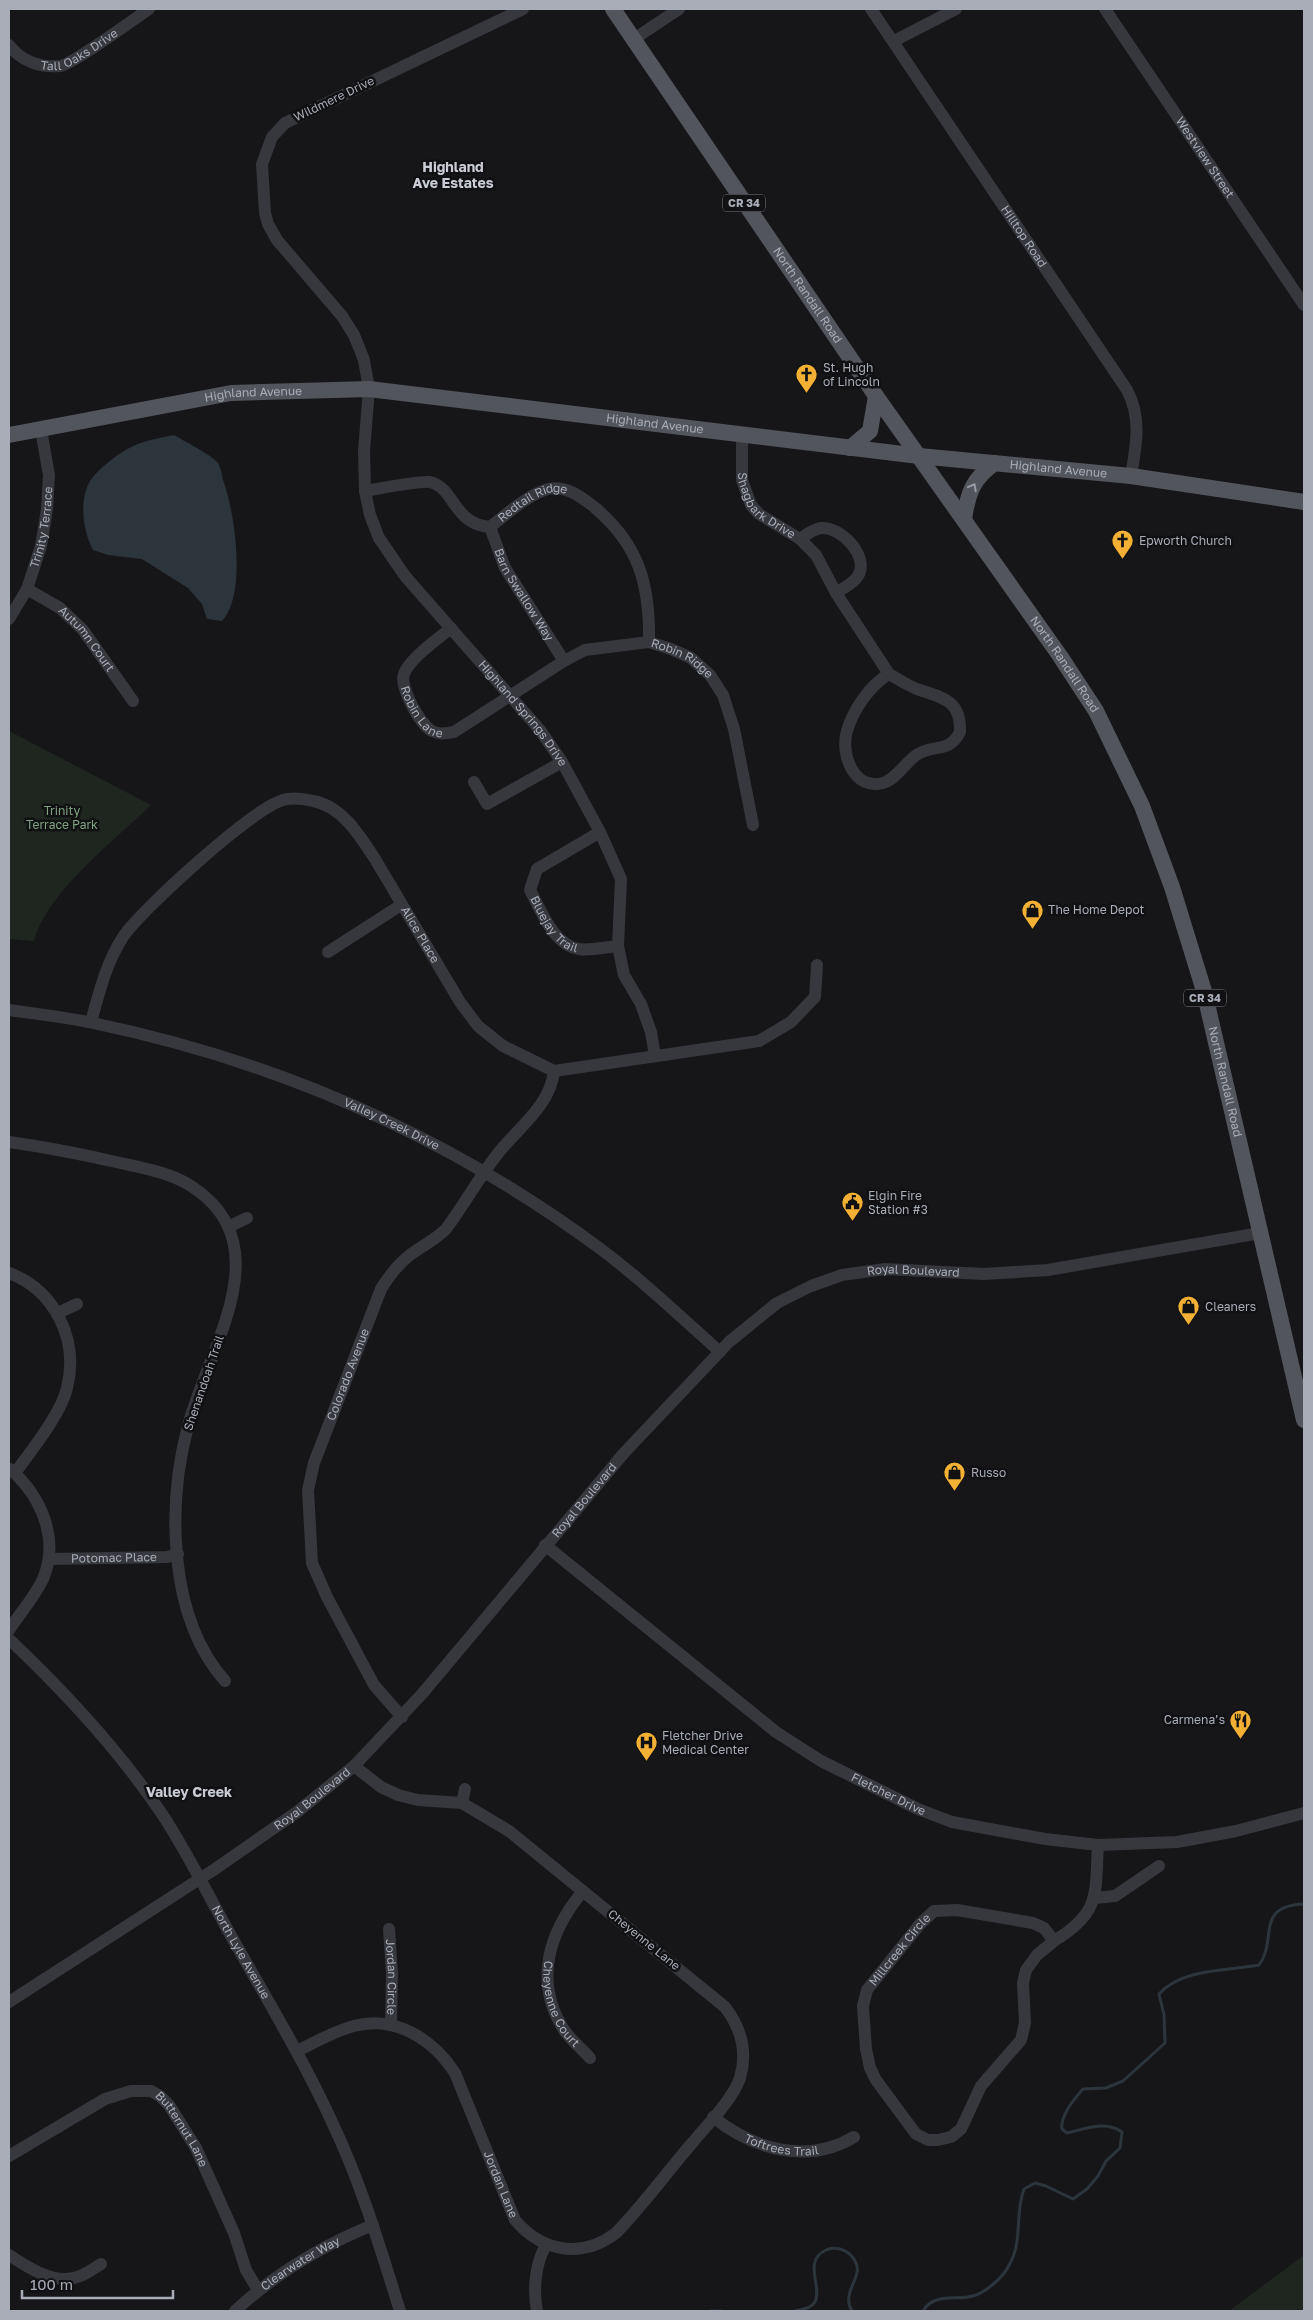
<svg xmlns="http://www.w3.org/2000/svg" width="1313" height="2320" font-family="'Golos Text',sans-serif">
<style>
.green{fill:#1e261f}
.water{fill:#2c353c}
.lines{fill:none;stroke-linecap:round;stroke-linejoin:round}
.stream{stroke:#2c353c;stroke-width:3}
.minor{stroke:#37383d;stroke-width:12}
.major{stroke:#53555c;stroke-width:16}
.oneway{stroke:#979ba6}
.labels{text-anchor:middle;stroke-width:5;stroke-linejoin:round;paint-order:stroke}
.shield{fill:#111113;stroke:#7b7e86;stroke-width:1}
.shield-label{font-size:11px;font-weight:bold;fill:#a8adb8}
.street-label{font-size:12px;fill:#a8adb8;stroke:#111113}
.poi-label{font-size:12px;fill:#a8adb8;stroke:#111113;text-anchor:start}
.park-label{font-size:12px;fill:#7fa381;stroke:#111113}
.neighbourhood-label{font-size:14px;font-weight:bold;fill:#c9ccd4;stroke:#111113}
</style>
<rect width="100%" height="100%" fill="#161618"/>
<g class="green">
<path d="M9,731l142,74c-36,35 -104,87 -117,136l-25,-2z"/>
<path d="M1304,2255v56h-75z"/>
</g>
<path class="water" d="M174,435c10,6 36,19 43,27 3,3 5,12 6,18 12,32 24,115 -1,141l-15,-2 -5,-15 -14,-16 -46,-29 -34,-4 -15,-5c-10,-19 -14,-48 -4,-67 8,-14 30,-30 44,-37 13,-6 27,-8 41,-11z"/>
<g class="lines">
<g class="stream">
<path d="M710,2311h12"/>
<path d="M795,2311c7,-2 16,-2 20,-9 8,-14 -13,-41 11,-52 4,-2 9,-2 14,-1 7,2 12,6 15,12 10,15 -15,31 -3,50"/>
<path d="M923,2311c12,-20 36,-9 53,-16 11,-4 27,-18 32,-28 16,-26 6,-52 16,-78l11,-6 11,3 27,13 14,-10 11,-13 8,-15 14,-13 2,-16c-17,-12 -37,-3 -55,1l-5,-4c-2,-13 12,-30 21,-40l23,-1 17,-7 42,-38 -1,-28 -5,-21c23,-26 69,-23 100,-29 19,-25 -5,-59 45,-61"/>
</g>
<g class="minor">
<path id="s1" d="M523,9l-238,114 -13,14 -10,27 3,49 3,11 9,16 65,76 12,19 10,25 5,29 -5,62 1,40 5,24 9,23 26,38 135,154 22,32 38,70 21,47 -3,67 6,29 17,29 10,28 4,24"/>
<path id="s2" d="M871,9l256,381c15,28 9,56 4,86"/>
<path id="s3" d="M1105,9l199,296"/>
<path d="M634,39l45,-30"/>
<path d="M894,41l62,-32"/>
<path id="s4" d="M9,45c12,16 31,23 51,21 13,-2 74,-47 89,-57"/>
<path id="s5" d="M742,435v45l9,25 8,9 41,25 16,16 20,38 53,81"/>
<path id="s6" d="M365,491c11,-2 57,-10 65,-9 25,6 23,42 60,45 17,-13 37,-32 58,-38 17,-4 32,7 45,17 46,38 57,78 56,136"/>
<path id="s7" d="M490,527l15,41 59,93"/>
<path d="M800,539c6,-4 13,-10 21,-11 20,-2 49,29 37,48 -5,8 -15,12 -22,17"/>
<path id="s8" d="M27,589l33,19 23,22 50,71"/>
<path id="s9" d="M9,619l18,-30 14,-43 6,-37 2,-34 -8,-45"/>
<path id="s10" d="M451,628c-13,11 -42,31 -47,46 -5,12 16,51 28,57 8,4 14,2 22,1l110,-71 21,-11 64,-8 22,7 20,9 19,17 13,20 11,34 19,96"/>
<path d="M889,674c9,5 18,11 28,15 25,9 44,10 43,43 -11,21 -24,12 -42,22 -12,7 -21,25 -35,29 -29,8 -43,-29 -36,-52 6,-21 23,-46 42,-57z"/>
<path d="M474,782l13,22 75,-42"/>
<path id="s11" d="M600,832l-63,37 -7,21c11,20 23,55 49,59 12,2 27,-2 39,-3"/>
<path d="M328,952l73,-47"/>
<path id="s12" d="M9,1010c28,4 56,7 84,13 183,38 353,112 505,224 43,32 82,69 122,105"/>
<path id="s13" d="M91,1022c8,-29 15,-59 32,-85 18,-27 130,-129 160,-137 9,-3 21,-1 30,1 29,5 47,35 62,58l85,143 18,24 25,20 51,25 205,-30 32,-19 24,-25 2,-32"/>
<path d="M9,1142c36,5 72,12 107,20 26,6 53,10 75,24 92,59 17,162 -3,240 -21,79 -20,191 37,255"/>
<path d="M230,1226l17,-8"/>
<path d="M9,1273c46,17 70,67 58,115 -6,26 -36,63 -52,85"/>
<path d="M58,1313l19,-9"/>
<path id="s14" d="M545,1545l231,187 45,29 97,48 34,13 93,17 53,6 79,-3 59,-11 68,-18"/>
<path id="s15" d="M50,1559l117,-2 11,-3"/>
<path d="M9,1630c11,-17 25,-32 34,-51 17,-40 -2,-83 -33,-110"/>
<path id="s16" d="M9,1639c56,53 110,111 153,175 27,41 48,85 72,127 34,60 69,118 98,181 29,61 48,125 68,189"/>
<path id="s17" d="M402,1717l-28,-32 -47,-88 -15,-34 -4,-73 6,-27 67,-174c8,-13 16,-24 29,-34 12,-9 25,-15 36,-26 18,-24 32,-50 50,-73 21,-28 54,-49 58,-85"/>
<path d="M462,1803l3,-14"/>
<path id="s18" d="M583,1891c-34,41 -50,90 -19,139 7,10 18,19 26,28"/>
<path d="M1095,1898l20,-2 44,-30"/>
<path id="s19" d="M389,1929l3,45 -1,51"/>
<path id="s20" d="M1054,1941l-17,14 -11,15 -3,13 2,40 -4,17 -40,46 -20,43 -10,8 -13,3h-10l-12,-6 -40,-54 -6,-12 -4,-19 -3,-43 4,-16 53,-66 14,-13 23,-1 76,13 11,5 10,13c47,-29 41,-46 44,-96"/>
<path id="s21" d="M9,2002l206,-133 82,-57 57,-46 68,-72 202,-241 105,-111 48,-39 34,-17 31,-11 43,-6 99,5 64,-4 212,-37"/>
<path id="s22" d="M297,2051c19,-9 37,-20 57,-25 41,-11 79,13 101,47l60,147c27,32 67,39 101,13 28,-29 51,-61 77,-91 14,-17 40,-43 47,-64 8,-27 1,-50 -15,-71l-216,-176 -47,-28 -44,-3 -20,-5 -17,-8 -27,-21"/>
<path id="s23" d="M713,2117c40,32 94,48 141,20"/>
<path id="s24" d="M9,2156l96,-57 26,-8h20l9,5 9,9 27,43 38,85 12,37 12,20"/>
<path d="M9,2255c18,12 45,30 68,22 9,-2 17,-9 24,-13"/>
<path id="s25" d="M235,2311c39,-36 88,-66 138,-86"/>
<path d="M537,2311c-4,-21 -2,-47 9,-66"/>
</g>
<g class="major">
<path id="s26" d="M613,9l263,387 184,260 36,55 46,95 30,81 32,104 100,429"/>
<path id="s27" d="M9,435l222,-42 138,-4 550,67 212,20 173,26"/>
<path d="M850,448l20,-17 6,-35"/>
<path d="M964,519c4,-26 9,-41 31,-56"/>
</g>
</g>
<defs><path id="oneway-chevron" d="M-2-3.5L2.5 0L-2 3.5" fill="none" stroke-width="1.6" stroke-linecap="round" stroke-linejoin="round" transform="scale(1.25)"/></defs>
<use class="oneway" href="#oneway-chevron" transform="translate(973 487) rotate(-62)"/>
<defs>
<symbol id="church-pin" viewBox="-11 -11 22 30"><path d="M0 17L-7.5 6A9.5 9.5 0 1 1 7.5 6Z" fill="#f2b134" stroke="#111113"/><path d="M-1.2-6h2.4v3.5h3.3v2.4h-3.3V6h-2.4V-.1h-3.3v-2.4h3.3Z" fill="#111"/></symbol>
<symbol id="shop-pin" viewBox="-11 -11 22 30"><path d="M0 17L-7.5 6A9.5 9.5 0 1 1 7.5 6Z" fill="#f2b134" stroke="#111113"/><path d="M-5-2.5h2.3a2.7 3.5 0 0 1 5.4 0H5L5.5 6h-11ZM-1.5-2.5h3a1.5 2.3 0 0 0-3 0Z" fill="#111"/></symbol>
<symbol id="civic-pin" viewBox="-11 -11 22 30"><path d="M0 17L-7.5 6A9.5 9.5 0 1 1 7.5 6Z" fill="#f2b134" stroke="#111113"/><path d="M-.6-6.5H3V-4.5H.6V-3L4-1V1h2V6H-6V1h2V-1L-.6-3ZM-1.2 2.5V6h2.4V2.5Z" fill="#111"/></symbol>
<symbol id="restaurant-pin" viewBox="-11 -11 22 30"><path d="M0 17L-7.5 6A9.5 9.5 0 1 1 7.5 6Z" fill="#f2b134" stroke="#111113"/><path d="M-5-6h1v4h1v-4h1v4h1v-4h1v5L-1.5 .5V6h-2V.5L-5-1ZM5-6V6H3V1.5H1.5Q1.5-4 5-6Z" fill="#111"/></symbol>
<symbol id="hospital-pin" viewBox="-11 -11 22 30"><path d="M0 17L-7.5 6A9.5 9.5 0 1 1 7.5 6Z" fill="#f2b134" stroke="#111113"/><path d="M-5-5h3v3.5h4V-5h3V5h-3V1.5h-4V5h-3Z" fill="#111"/></symbol>
</defs>
<g fill-rule="evenodd">
<use href="#church-pin" x="794" y="362" width="25" height="34"/>
<use href="#church-pin" x="1110" y="528" width="25" height="34"/>
<use href="#shop-pin" x="1020" y="898" width="25" height="34"/>
<use href="#civic-pin" x="840" y="1190" width="25" height="34"/>
<use href="#shop-pin" x="1176" y="1294" width="25" height="34"/>
<use href="#shop-pin" x="942" y="1460" width="25" height="34"/>
<use href="#restaurant-pin" x="1228" y="1708" width="25" height="34"/>
<use href="#hospital-pin" x="634" y="1730" width="25" height="34"/>
</g>
<g class="labels">
<g class="shield">
<rect x="723" y="194.5" width="42" height="17" rx="4"/>
<rect x="1184" y="989.5" width="42" height="17" rx="4"/>
</g>
<g class="shield-label">
<text x="744" y="207">CR 34</text>
<text x="1205" y="1002">CR 34</text>
</g>
<g class="street-label">
<text dy="4" stroke="none"><textPath href="#s4" startOffset="81">Tall Oaks Drive</textPath></text>
<text transform="translate(334 99) rotate(-26)" y="4">Wildmere Drive</text>
<text dy="4" stroke="none"><textPath href="#s3" startOffset="179">Westview Street</textPath></text>
<text dy="4" stroke="none"><textPath href="#s2" startOffset="274">Hilltop Road</textPath></text>
<text dy="4" stroke="none"><textPath href="#s26" startOffset="346">North Randall Road</textPath></text>
<text dy="4" stroke="none"><textPath href="#s27" startOffset="248">Highland Avenue</textPath></text>
<text dy="4" stroke="none"><textPath href="#s27" startOffset="652">Highland Avenue</textPath></text>
<text dy="4" stroke="none"><textPath href="#s27" startOffset="1058">Highland Avenue</textPath></text>
<text dy="4" stroke="none"><textPath href="#s5" startOffset="81">Shagbark Drive</textPath></text>
<text dy="4" stroke="none"><textPath href="#s6" startOffset="194">Redtail Ridge</textPath></text>
<text dy="4" stroke="none"><textPath href="#s9" startOffset="99">Trinity Terrace</textPath></text>
<text dy="4" stroke="none"><textPath href="#s7" startOffset="76">Barn Swallow Way</textPath></text>
<text dy="4" stroke="none"><textPath href="#s8" startOffset="79">Autumn Court</textPath></text>
<text dy="4" stroke="none"><textPath href="#s10" startOffset="411">Robin Ridge</textPath></text>
<text dy="4" stroke="none"><textPath href="#s26" startOffset="796">North Randall Road</textPath></text>
<text dy="4" stroke="none"><textPath href="#s10" startOffset="111">Robin Lane</textPath></text>
<text dy="4" stroke="none"><textPath href="#s1" startOffset="948">Highland Springs Drive</textPath></text>
<text dy="4" stroke="none"><textPath href="#s11" startOffset="138">Bluejay Trail</textPath></text>
<text dy="4" stroke="none"><textPath href="#s13" startOffset="509">Alice Place</textPath></text>
<text dy="4" stroke="none"><textPath href="#s26" startOffset="1246">North Randall Road</textPath></text>
<text dy="4" stroke="none"><textPath href="#s12" startOffset="401">Valley Creek Drive</textPath></text>
<text dy="4" stroke="none"><textPath href="#s21" startOffset="1189">Royal Boulevard</textPath></text>
<text dy="4" stroke="none"><textPath href="#s17" startOffset="375">Colorado Avenue</textPath></text>
<text transform="translate(204 1383) rotate(-71)" y="4">Shenandoah Trail</text>
<text dy="4" stroke="none"><textPath href="#s21" startOffset="770">Royal Boulevard</textPath></text>
<text dy="4" stroke="none"><textPath href="#s15" startOffset="64">Potomac Place</textPath></text>
<text dy="4" stroke="none"><textPath href="#s14" startOffset="426">Fletcher Drive</textPath></text>
<text dy="4" stroke="none"><textPath href="#s21" startOffset="365">Royal Boulevard</textPath></text>
<text transform="translate(644 1940) rotate(39)" y="4">Cheyenne Lane</text>
<text dy="4" stroke="none"><textPath href="#s20" startOffset="481">Millcreek Circle</textPath></text>
<text dy="4" stroke="none"><textPath href="#s16" startOffset="392">North Lyle Avenue</textPath></text>
<text dy="4" stroke="none"><textPath href="#s19" startOffset="48">Jordan Circle</textPath></text>
<text dy="4" stroke="none"><textPath href="#s18" startOffset="125">Cheyenne Court</textPath></text>
<text dy="4" stroke="none"><textPath href="#s24" startOffset="209">Butternut Lane</textPath></text>
<text dy="4" stroke="none"><textPath href="#s23" startOffset="76">Toftrees Trail</textPath></text>
<text dy="4" stroke="none"><textPath href="#s22" startOffset="302">Jordan Lane</textPath></text>
<text dy="4" stroke="none"><textPath href="#s25" startOffset="81">Clearwater Way</textPath></text>
</g>
<g class="poi-label">
<text x="823" y="372">St. Hugh<tspan x="823" dy="14">of Lincoln</tspan></text>
<text x="1139" y="545">Epworth Church</text>
<text x="1048" y="914">The Home Depot</text>
<text x="868" y="1200">Elgin Fire<tspan x="868" dy="14">Station #3</tspan></text>
<text x="1205" y="1311">Cleaners</text>
<text x="971" y="1477">Russo</text>
<text x="1225" y="1724" text-anchor="end">Carmena’s</text>
<text x="662" y="1740">Fletcher Drive<tspan x="662" dy="14">Medical Center</tspan></text>
</g>
<g class="park-label">
<text x="62" y="815">Trinity<tspan x="62" dy="14">Terrace Park</tspan></text>
</g>
<g class="neighbourhood-label">
<text x="453" y="172">Highland<tspan x="453" dy="16">Ave Estates</tspan></text>
<text x="189" y="1797">Valley Creek</text>
</g>
</g>
<rect width="1313" height="2320" fill="none" stroke="#a8adb8" stroke-width="20"/>
<path d="M22 2290v8h151v-8" fill="none" stroke="#a8adb8" stroke-width="2.5"/>
<text x="30" y="2290" font-size="15" fill="#a8adb8" stroke="#111113" stroke-width="4" paint-order="stroke">100 m</text>
</svg>
